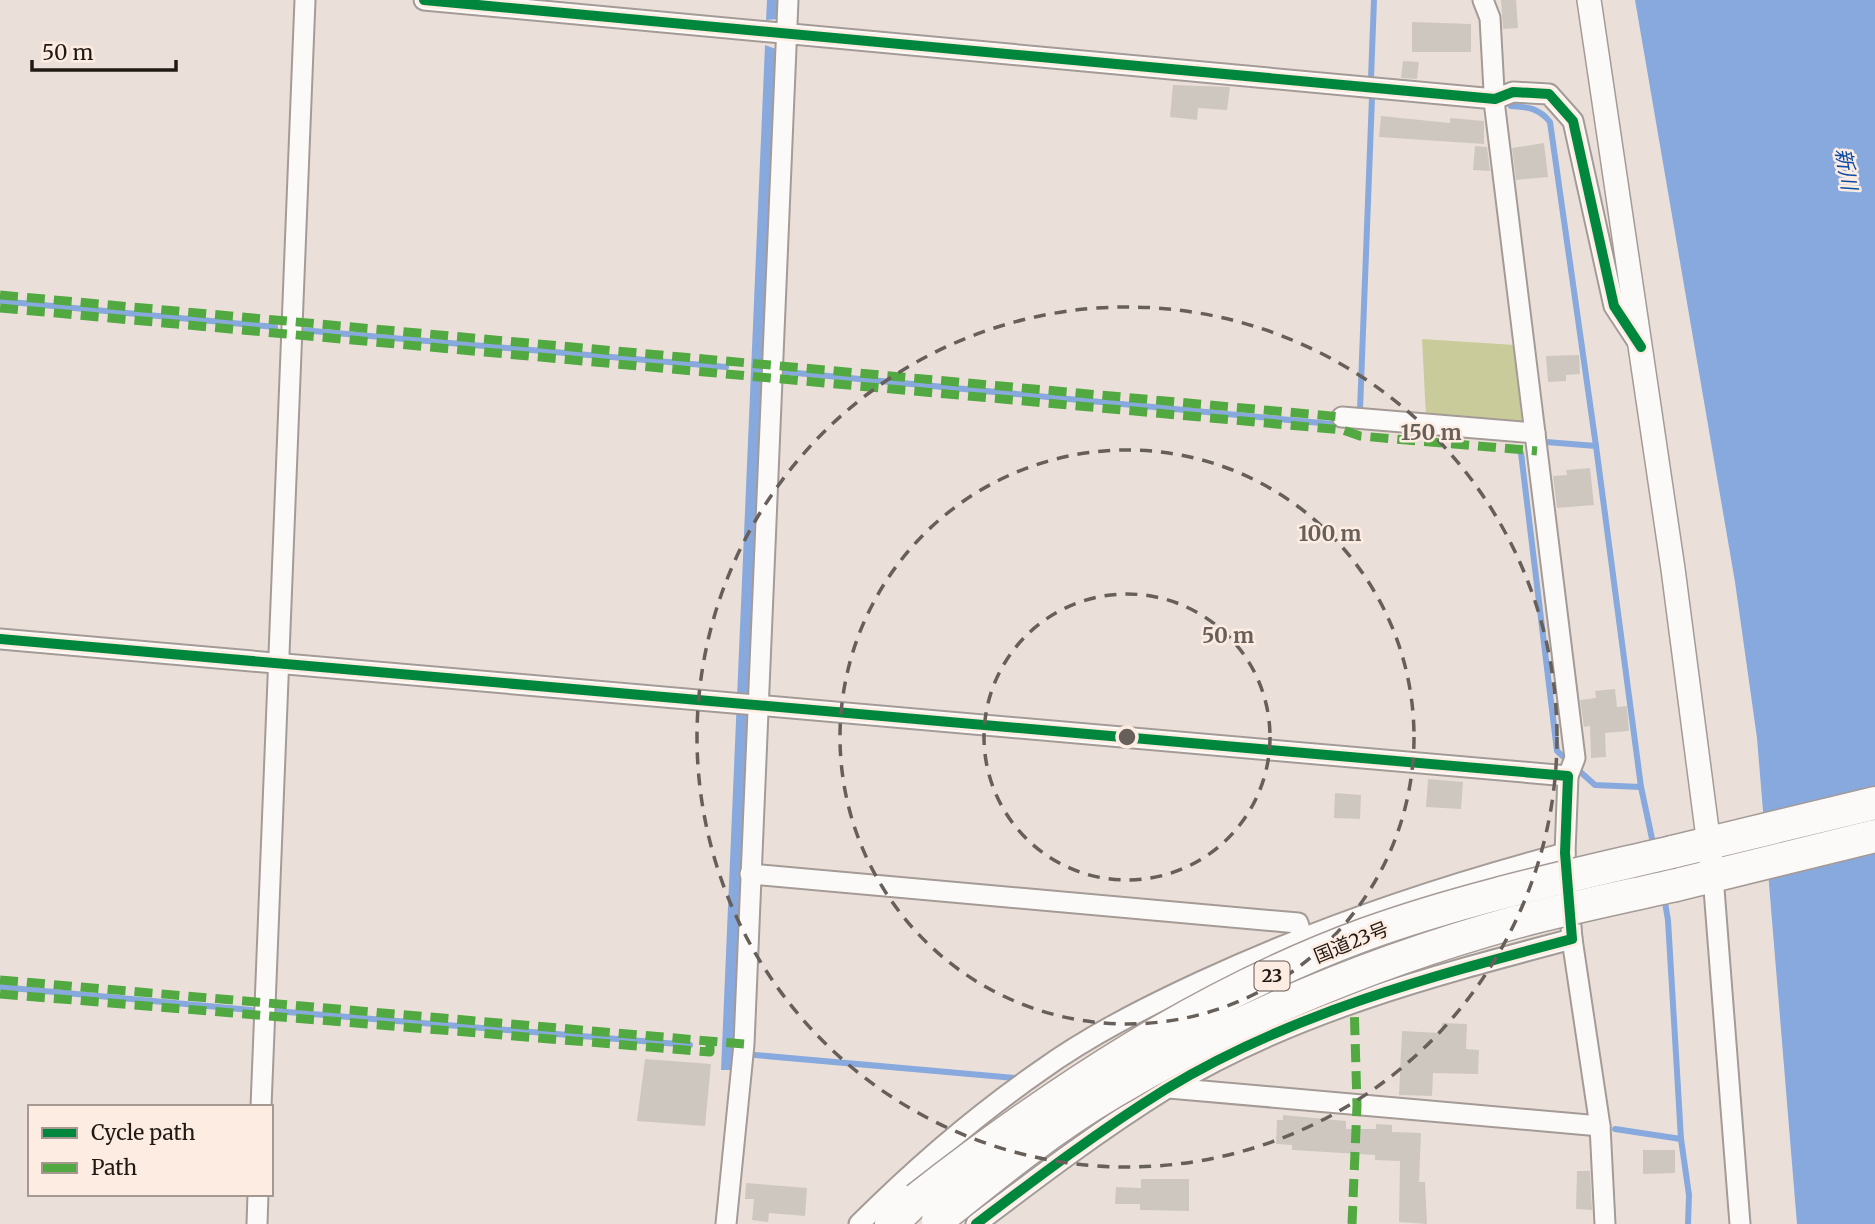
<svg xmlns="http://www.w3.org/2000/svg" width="1875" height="1224" font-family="Merriweather,'Noto Sans JP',serif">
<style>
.green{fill:#c9cc9a}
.water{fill:#88a9dd}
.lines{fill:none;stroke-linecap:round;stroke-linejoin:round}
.stream{stroke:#88a9dd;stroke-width:6}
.building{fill:#cec7c0}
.minor-casing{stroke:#a49b96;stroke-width:23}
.tertiary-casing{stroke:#a49b96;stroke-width:26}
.trunk-casing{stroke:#a49b96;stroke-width:35}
.minor{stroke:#fcfaf9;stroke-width:19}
.tertiary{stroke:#fcfaf9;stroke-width:23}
.trunk{stroke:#fcfaf9;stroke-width:32}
.trunk-bridge-casing{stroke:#a49b96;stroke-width:35;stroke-linecap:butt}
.trunk-bridge{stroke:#fcfaf9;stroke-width:32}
.quiet{stroke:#52a942;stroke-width:9;stroke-dasharray:18 9;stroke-linecap:butt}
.cycleway-casing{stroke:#fdece2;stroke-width:15}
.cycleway{stroke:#00873e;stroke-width:10}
.ring{fill:none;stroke:#675f59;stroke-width:3.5;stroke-dasharray:12 9}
.labels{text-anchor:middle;stroke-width:5;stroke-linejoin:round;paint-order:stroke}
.shield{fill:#fdece2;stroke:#625852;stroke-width:2}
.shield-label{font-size:18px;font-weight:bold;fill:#201914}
.street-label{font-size:19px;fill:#201914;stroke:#fdece2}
.water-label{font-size:21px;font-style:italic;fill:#084ba6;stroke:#fdece2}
.centre{fill:#675f59;stroke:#fdece2;stroke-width:3.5}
.ring-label{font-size:21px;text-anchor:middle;font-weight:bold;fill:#675f59;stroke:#fdece2;stroke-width:5;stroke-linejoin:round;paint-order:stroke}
</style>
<rect width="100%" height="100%" fill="#ebe0d9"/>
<path class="green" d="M1422,339l93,6 10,74 -4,6 -95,-8z"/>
<g class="water">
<path d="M767,0h12l-1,19 -12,1z"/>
<path d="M1635,0h240v1224h-78l-40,-486 -22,-156z"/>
<path d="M765,45l11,4 -42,1021h-13z"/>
</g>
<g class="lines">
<g class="stream">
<path d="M1371,78l3,-78"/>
<path d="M1511,106c17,1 28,2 39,16l46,324"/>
<path d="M0,301l275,26"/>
<path d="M301,330l425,37"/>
<path d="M786,372l556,53"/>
<path d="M1360,410l12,-313"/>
<path d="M1546,442l50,4 45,341 13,61"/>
<path d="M1521,453l36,298 38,34 46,2"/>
<path d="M1664,897l4,23 13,219 8,56 -1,29"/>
<path d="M0,987l251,23"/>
<path d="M275,1011l415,34"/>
<path d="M755,1055l260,23"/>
<path d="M1615,1129l66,10"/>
</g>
</g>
<g class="building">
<path d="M1501,0h15l2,28 -15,1z"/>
<path d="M1412,22l59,2v28h-59z"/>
<path d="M1403,61l16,1 -2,17 -16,-1z"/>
<path d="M1173,85l57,2 -3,23 -29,-2 -1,12 -27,-3z"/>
<path d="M1381,116l69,7v-5l34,3v23l-105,-7z"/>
<path d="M1544,143l4,34 -32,3 -4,-32z"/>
<path d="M1475,146l12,1 3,24 -17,-1z"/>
<path d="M1579,355l1,19 -14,1v6l-18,1 -2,-26z"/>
<path d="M1590,468l4,37 -37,3 -4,-32 14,-1 -1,-5z"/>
<path d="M1615,689l2,18 10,-1 2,25 -24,2 1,24 -15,1 -1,-32 -6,1 -4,-27 16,-2 -1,-7z"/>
<path d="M1428,779l35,3 -2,27 -35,-2z"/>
<path d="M1335,793l26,2 -1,24 -26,-1z"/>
<path d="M1442,1023l25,1 -1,25 13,1 -1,24 -45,-1 -1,23 -33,-1 3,-64 39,2z"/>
<path d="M645,1059l66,5 -6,62 -68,-5z"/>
<path d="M1283,1115l63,6v8h30v-5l16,1v7l29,1 -2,49h6l2,42 -28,-2 1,-61 -25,-1v-5l-83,-5v-5l-16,-1 1,-24h6z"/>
<path d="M1643,1150h32v23l-32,1z"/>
<path d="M1577,1171h13l2,39 -16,-1z"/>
<path d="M1141,1179h48v32l-49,-1v-6h-25l1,-17 25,1z"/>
<path d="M746,1183l61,5 -2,28 -36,-3 -1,9 -16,-2 2,-21h-9z"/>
</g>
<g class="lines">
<defs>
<g id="minor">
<path d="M424,0l1071,99 18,-7 36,2 24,27 41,185 25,38"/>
<path d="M1483,0l7,18 5,91 80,649 -7,18"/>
<path d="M1342,417l193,16"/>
<path d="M0,639l1568,137 -3,77 7,86c-140,37 -281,74 -406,150 -66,41 -128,88 -190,135"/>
<path d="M750,874l548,49 4,13"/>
<path d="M1713,876l27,348"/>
<path d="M1572,939l28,187 5,98"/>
<path d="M1169,1088l431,38"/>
<path d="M261,1107l44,-1107"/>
<path d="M257,1224l1,-30"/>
<path d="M726,1224l18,-180 44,-1044"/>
<path d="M859,1224c56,-56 116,-108 181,-153 50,-36 106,-64 162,-90 117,-54 238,-95 363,-128"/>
</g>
<path id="tertiary" d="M1589,0l84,569 40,307"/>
<g id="trunk">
<path d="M1672,852l203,-49"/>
<path d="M1676,885l199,-49"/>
<path d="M891,1224l26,-25"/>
</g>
</defs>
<use href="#minor" class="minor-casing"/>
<use href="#tertiary" class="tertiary-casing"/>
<use href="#trunk" class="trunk-casing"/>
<use href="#minor" class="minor"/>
<use href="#tertiary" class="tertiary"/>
<use href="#trunk" class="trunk"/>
<defs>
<g id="trunk-bridge">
<path d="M917,1199c137,-107 285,-205 449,-265 100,-36 204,-58 306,-82"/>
<path d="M938,1220c56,-45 112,-91 175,-128 126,-75 262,-131 403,-170 53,-14 107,-25 160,-37"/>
</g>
</defs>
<use href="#trunk-bridge" class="trunk-bridge-casing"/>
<use href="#trunk-bridge" class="trunk-bridge"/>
<g class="quiet">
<path d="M0,295l1342,122"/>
<path d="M0,308l1343,122 17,6 177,15"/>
<path d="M0,980l744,64"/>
<path d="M0,994l710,58v-11"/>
<path d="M1352,1224l5,-119 -3,-104"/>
</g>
<defs>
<g id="cycleway">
<path d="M424,0l1071,99 18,-7 36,2 24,27 41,185 27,41"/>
<path d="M0,639l1568,137 -3,77 7,86c-140,37 -281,74 -406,150 -66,41 -128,88 -190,135"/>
</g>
</defs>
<use href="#cycleway" class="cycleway-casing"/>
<use href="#cycleway" class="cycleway"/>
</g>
<g class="ring">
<circle cx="1127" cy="737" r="143"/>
<circle cx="1127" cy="737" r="287"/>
<circle cx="1127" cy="737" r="430"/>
</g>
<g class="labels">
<rect class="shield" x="1254.5" y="961.5" width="35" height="29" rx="5"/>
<g class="shield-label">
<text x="1272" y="982">23</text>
</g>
<g class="street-label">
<text transform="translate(1351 942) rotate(-22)" y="7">国道23号</text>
</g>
<g class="water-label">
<text transform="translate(1846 169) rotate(80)" y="7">新川</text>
</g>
</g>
<circle cx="1127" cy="737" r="10" class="centre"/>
<g class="ring-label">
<text x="1431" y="440">150 m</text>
<text x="1330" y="541">100 m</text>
<text x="1228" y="643">50 m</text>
</g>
<rect x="28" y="1105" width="245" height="91" fill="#fdece2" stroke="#a59890" stroke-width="2"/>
<rect x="42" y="1128" width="35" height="10" fill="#00873e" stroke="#a59890" stroke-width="2"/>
<text x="91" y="1140" font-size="21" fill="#201914">Cycle path</text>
<rect x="42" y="1163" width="35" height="10" fill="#52a942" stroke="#a59890" stroke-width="2"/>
<text x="91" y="1175" font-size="21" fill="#201914">Path</text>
<path d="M32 60v10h144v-10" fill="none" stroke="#201914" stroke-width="3.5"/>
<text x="42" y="60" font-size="21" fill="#201914" stroke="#fdece2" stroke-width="5" paint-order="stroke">50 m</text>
</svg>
